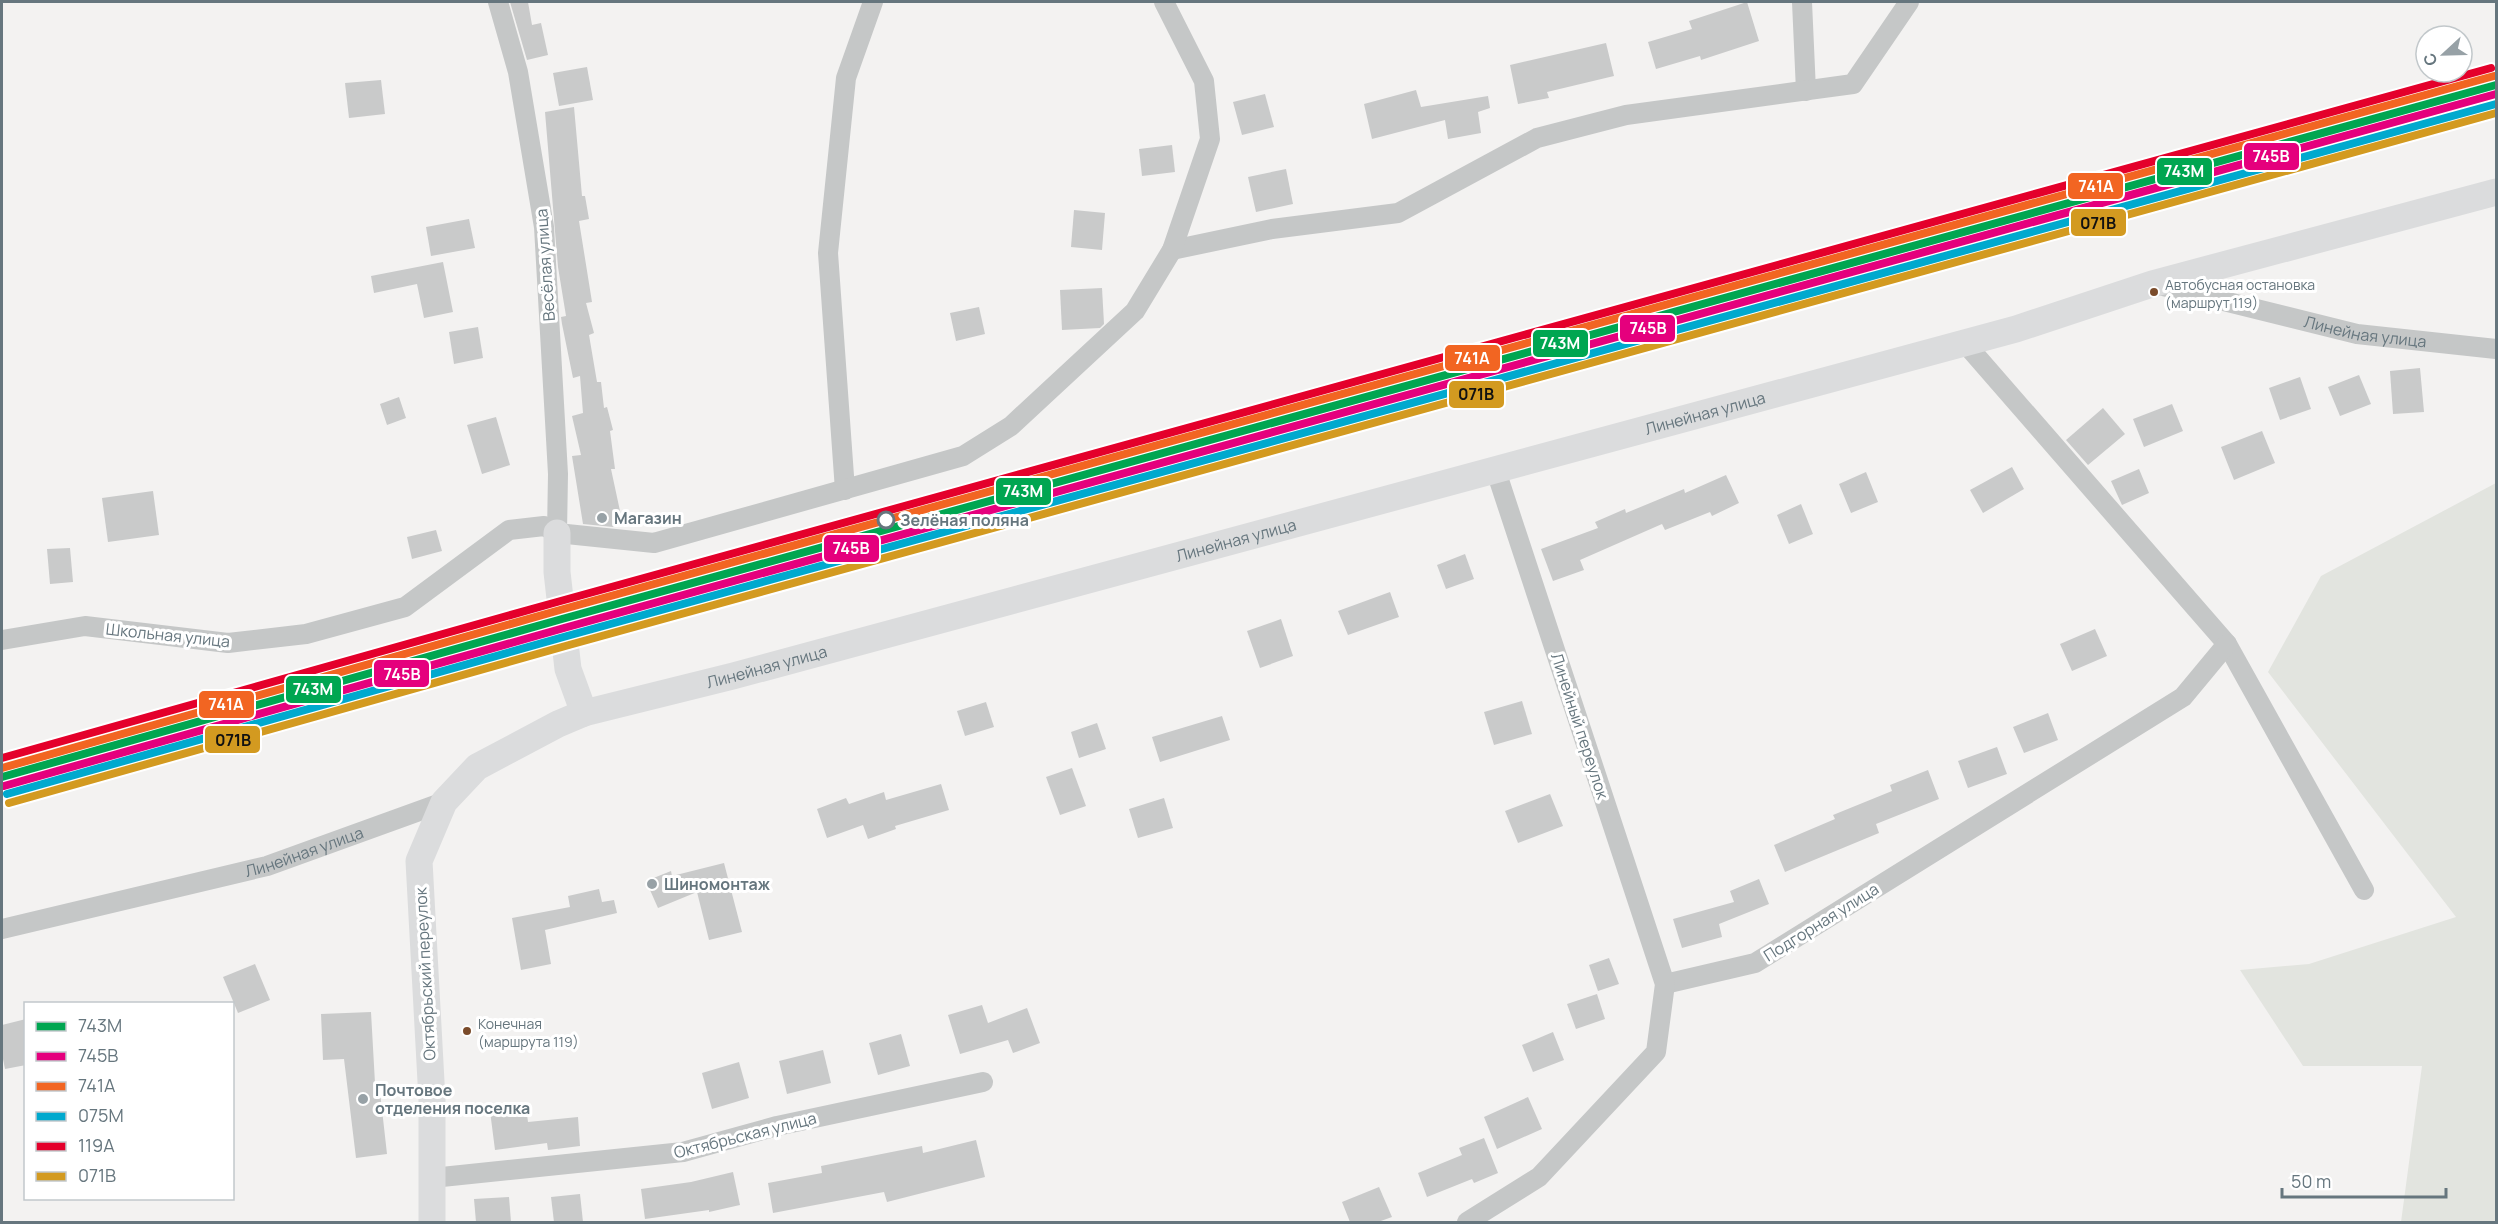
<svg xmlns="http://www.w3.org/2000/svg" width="2498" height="1224" font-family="Manrope,sans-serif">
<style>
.green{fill:#e2e4df}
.building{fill:#c9caca}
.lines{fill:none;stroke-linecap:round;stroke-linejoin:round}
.street{stroke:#c5c7c7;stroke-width:20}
.secondary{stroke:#dbdcdd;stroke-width:27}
.rail-1-casing{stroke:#fff;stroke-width:12}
.rail-2-casing{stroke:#fff;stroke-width:12}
.rail-3-casing{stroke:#fff;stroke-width:12}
.rail-4-casing{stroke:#fff;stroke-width:12}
.rail-5-casing{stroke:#fff;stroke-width:12}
.rail-6-casing{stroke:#fff;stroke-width:12}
.rail-1{stroke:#00a651;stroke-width:8}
.rail-2{stroke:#e5007d;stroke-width:8}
.rail-3{stroke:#f26522;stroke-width:8}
.rail-4{stroke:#00a9ce;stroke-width:8}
.rail-5{stroke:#e4002b;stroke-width:8}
.rail-6{stroke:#d39a20;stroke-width:8}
.bus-dot{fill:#7a4b2a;stroke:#fff;stroke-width:2}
.poi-dot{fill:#97a1a6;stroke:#fff;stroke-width:2}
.stop-dot{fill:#fff;stroke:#66767e;stroke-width:3}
.labels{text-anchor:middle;stroke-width:6;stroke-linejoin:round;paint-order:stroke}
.bus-label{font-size:14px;fill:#66767e;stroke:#fff;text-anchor:start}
.street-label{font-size:16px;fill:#66767e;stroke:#fff}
.poi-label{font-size:16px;font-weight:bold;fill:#66767e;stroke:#fff;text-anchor:start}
.stop-label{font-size:16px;font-weight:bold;fill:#66767e;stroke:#fff;text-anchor:start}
.line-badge{stroke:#fff;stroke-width:2}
.badge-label{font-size:16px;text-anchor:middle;font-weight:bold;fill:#fff}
.pale-badge-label{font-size:16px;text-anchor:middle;font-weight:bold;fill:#111}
</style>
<rect width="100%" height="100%" fill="#f3f2f1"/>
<path class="green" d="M2496,483v739h-95l21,-156h-119l-63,-96 69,-6 147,-47 -188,-245 53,-96z"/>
<g class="building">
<path d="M510,2h18l4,23 9,-2 7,32 -21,5z"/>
<path d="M1747,2l12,39 -58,19 -1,-4 -44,13 -8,-27 44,-13 -3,-8z"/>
<path d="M1606,43l8,33 -67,16 2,6 -31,6 -8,-39z"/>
<path d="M587,67l6,33 -34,6 -6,-33z"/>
<path d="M381,80l4,34 -36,4 -4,-35z"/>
<path d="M1416,90l5,17 67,-11 2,12 -12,4 3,21 -33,6 -3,-19 -73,19 -8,-35z"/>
<path d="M1265,94l9,33 -32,8 -9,-33z"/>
<path d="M574,107l8,89h3l4,23 -10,2 13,81 -6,1 8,30 -5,2 8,47h4l3,26 3,-1 6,23 -3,1 5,38h-4l12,56 -10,2 -30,-3 -11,-68 9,-1 -9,-39 11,-3 -3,-37 -7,2 -11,-54 -1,-7 5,-1 -8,-49 -13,-155z"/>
<path d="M1172,145l3,27 -33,4 -3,-27z"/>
<path d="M1286,169l7,35 -37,8 -8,-35z"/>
<path d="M1074,210l31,3 -3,37 -31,-3z"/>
<path d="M469,219l6,29 -44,8 -5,-29z"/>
<path d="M443,262l10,50 -29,6 -7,-34 -43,9 -3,-17z"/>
<path d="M1102,288l2,36 -4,4 -38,2 -2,-40z"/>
<path d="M979,307l6,27 -29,7 -6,-28z"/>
<path d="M478,327l5,31 -29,6 -5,-32z"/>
<path d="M2420,368l4,44 -31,2 -3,-43z"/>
<path d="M2359,375l12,29 -31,12 -12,-29z"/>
<path d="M2300,377l11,32 -31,11 -11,-32z"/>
<path d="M399,397l7,21 -19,7 -7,-21z"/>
<path d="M2172,404l11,27 -39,16 -11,-28z"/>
<path d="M2103,408l22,26 -37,31 -22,-25z"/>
<path d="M496,417l14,48 -28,9 -15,-49z"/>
<path d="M2262,431l13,32 -41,17 -13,-33z"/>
<path d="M2012,467l12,22 -41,24 -13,-23z"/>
<path d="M2139,469l10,24 -27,12 -11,-24z"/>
<path d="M1866,472l12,30 -27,11 -12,-29z"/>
<path d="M1726,475l13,28 -27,13 -2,-4 -45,18 -3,-6 -82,36 4,10 -31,11 -12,-32 57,-21 -3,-6 30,-13 1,4 58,-24 1,4z"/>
<path d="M153,491l6,44 -51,7 -6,-44z"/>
<path d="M1801,504l12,30 -24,10 -12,-29z"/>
<path d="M436,530l6,21 -30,8 -5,-22z"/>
<path d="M70,548l3,34 -23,2 -3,-35z"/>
<path d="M1465,554l9,25 -28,10 -9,-24z"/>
<path d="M1390,592l9,25 -51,18 -10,-24z"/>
<path d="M1281,619l12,37 -33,12 -13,-37z"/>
<path d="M2095,629l12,27 -35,15 -12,-27z"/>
<path d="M1522,701l10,33 -38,11 -10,-33z"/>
<path d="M986,702l8,25 -29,9 -8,-25z"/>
<path d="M2048,713l10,27 -34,13 -11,-26z"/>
<path d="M1222,716l8,24 -70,22 -8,-25z"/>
<path d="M1097,723l9,26 -27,9 -8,-26z"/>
<path d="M1997,747l10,27 -39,14 -10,-27z"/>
<path d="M1072,768l14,38 -26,9 -14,-38z"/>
<path d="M1928,770l11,29 -63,25 3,9 -94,39 -11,-27 61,-26 -2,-4 59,-24 -2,-6z"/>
<path d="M941,784l8,26 -54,16 1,3 -28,10 -5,-14 -36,13 -10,-29 29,-11 3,6 35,-12 2,8z"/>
<path d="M1550,794l13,32 -45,17 -13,-32z"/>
<path d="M1164,798l9,30 -35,10 -9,-29z"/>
<path d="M724,863l18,69 -33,8 -12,-48 -39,16 -12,-27 25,-10 1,5z"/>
<path d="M1759,879l10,25 -50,20 3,13 -40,11 -9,-29 61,-17 -4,-11z"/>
<path d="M599,889l3,13 12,-2 3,13 -72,17 6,34 -30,6 -9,-52 58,-11 -2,-11z"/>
<path d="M1609,958l10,26 -21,7 -9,-26z"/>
<path d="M255,964l15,36 -32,13 -15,-36z"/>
<path d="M1597,994l8,25 -29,10 -9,-25z"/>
<path d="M982,1005l6,18 39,-15 13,35 -27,10 -5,-13 -48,14 -12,-39z"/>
<path d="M371,1012l4,71h4l8,71 -31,4 -12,-99 -21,1 -2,-46z"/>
<path d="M26,1019v46l-21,4 -3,-15v-29z"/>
<path d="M1553,1032l11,28 -31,12 -11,-27z"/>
<path d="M901,1034l9,32 -32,9 -9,-32z"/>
<path d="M823,1050l8,33 -44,11 -8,-33z"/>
<path d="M739,1062l10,36 -37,11 -10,-36z"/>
<path d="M1528,1097l14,32 -45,20 -13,-32z"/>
<path d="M526,1107l2,15 50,-5 2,29 -32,4 -1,-7 -52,7 -5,-39z"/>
<path d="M1484,1138l14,35 -24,10 -2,-4 -45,18 -9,-24 44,-18 -3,-7z"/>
<path d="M976,1140l9,37 -98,25 -3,-10 -111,21 -5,-30 54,-10 -1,-7 101,-20 1,7z"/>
<path d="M733,1172l7,33 -31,7v-2l-64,9 -4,-30 50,-7z"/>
<path d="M1379,1187l13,30 -14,5h-28l-8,-20z"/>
<path d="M580,1194l3,28h-29l-3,-25z"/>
<path d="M509,1197l2,25h-35l-2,-23z"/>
</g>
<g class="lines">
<g class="street">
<path d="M498,2l20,70 26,155 14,247 -1,59"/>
<path d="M1802,2l4,89"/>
<path d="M1172,250l100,-21 126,-16 139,-75 89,-23 227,-31 56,-82"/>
<path id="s1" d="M2155,284l202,50 139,15"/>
<path d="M1964,342l263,302 137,246"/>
<path d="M845,490l-17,-237 18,-175 27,-76"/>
<path d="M2,640l83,-14 143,17 78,-9 99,-27 104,-77 35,-4 13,7 97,10 309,-87 48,-30 124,-115 37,-61 38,-111 -6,-58 -40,-79"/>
<path id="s2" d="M2,929l265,-63 177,-64"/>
<path d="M1665,984l90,-21 428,-266 44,-53"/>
<path d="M432,1178l251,-26 94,-26 206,-44"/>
<path d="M1467,1222l72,-45 117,-125 9,-68 -170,-516"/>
</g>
<g class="secondary">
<path d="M557,533v39l11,97 16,44"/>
<path id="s3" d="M432,1222v-122l-13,-239 25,-59 33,-35 81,-43 26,-11 149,-37 1283,-347 136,-45 344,-92"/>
</g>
<defs>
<path id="rail-1" d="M2,777l560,-158 1934,-534"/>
<path id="rail-2" d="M4,786l560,-158 1932,-534"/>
<path id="rail-3" d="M2,768l558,-158 1934,-534"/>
<path id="rail-4" d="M7,794l560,-158 1929,-532"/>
<path id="rail-5" d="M2,758l555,-156 1934,-534"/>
<path id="rail-6" d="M9,803l560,-158 1927,-532"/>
</defs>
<use href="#rail-1" class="rail-1-casing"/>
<use href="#rail-2" class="rail-2-casing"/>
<use href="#rail-3" class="rail-3-casing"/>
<use href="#rail-4" class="rail-4-casing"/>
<use href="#rail-5" class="rail-5-casing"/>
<use href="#rail-6" class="rail-6-casing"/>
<use href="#rail-1" class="rail-1"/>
<use href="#rail-2" class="rail-2"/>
<use href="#rail-3" class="rail-3"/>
<use href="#rail-4" class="rail-4"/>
<use href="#rail-5" class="rail-5"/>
<use href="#rail-6" class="rail-6"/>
</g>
<g class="bus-dot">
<circle cx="2154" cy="292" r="5"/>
<circle cx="467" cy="1031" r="5"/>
</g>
<g class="poi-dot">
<circle cx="602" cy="518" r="6"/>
<circle cx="652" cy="884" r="6"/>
<circle cx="363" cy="1099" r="6"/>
</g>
<circle class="stop-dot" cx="886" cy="520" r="8"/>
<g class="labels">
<g class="bus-label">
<text x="2165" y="290">Автобусная остановка<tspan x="2165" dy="18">(маршрут 119)</tspan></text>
<text x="478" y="1029">Конечная<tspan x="478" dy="18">(маршрута 119)</tspan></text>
</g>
<g class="street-label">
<text transform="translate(545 265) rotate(-94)" y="6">Весёлая улица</text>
<text dy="6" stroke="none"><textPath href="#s1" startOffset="216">Линейная улица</textPath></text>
<text dy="6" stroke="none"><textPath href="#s3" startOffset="1754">Линейная улица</textPath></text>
<text dy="6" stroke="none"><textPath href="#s3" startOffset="1268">Линейная улица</textPath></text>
<text transform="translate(168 635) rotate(6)" y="6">Школьная улица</text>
<text dy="6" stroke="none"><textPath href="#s3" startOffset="782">Линейная улица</textPath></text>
<text transform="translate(1580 726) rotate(72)" y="6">Линейный переулок</text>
<text dy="6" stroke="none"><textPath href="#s2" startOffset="312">Линейная улица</textPath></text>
<text transform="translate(1821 922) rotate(-32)" y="6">Подгорная улица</text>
<text transform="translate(425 974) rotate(-93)" y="6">Октябрьский переулок</text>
<text transform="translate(745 1135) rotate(-14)" y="6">Октябрьская улица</text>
</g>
<g class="poi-label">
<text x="614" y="524">Магазин</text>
<text x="664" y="890">Шиномонтаж</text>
<text x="375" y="1096">Почтовое<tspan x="375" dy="18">отделения поселка</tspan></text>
</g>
<g class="stop-label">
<text x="900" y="526">Зелёная поляна</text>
</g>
</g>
<g class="line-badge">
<rect x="2243" y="142" width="57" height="29" rx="6" fill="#e5007d"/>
<rect x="2156" y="157" width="57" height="29" rx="6" fill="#00a651"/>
<rect x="2067" y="172" width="57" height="28" rx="6" fill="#f26522"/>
<rect x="2070" y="208" width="57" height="29" rx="6" fill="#d39a20"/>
<rect x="1619" y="314" width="57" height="29" rx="6" fill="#e5007d"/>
<rect x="1532" y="329" width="57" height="29" rx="6" fill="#00a651"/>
<rect x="1444" y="344" width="57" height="28" rx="6" fill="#f26522"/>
<rect x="1448" y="380" width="57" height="29" rx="6" fill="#d39a20"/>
<rect x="995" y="477" width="57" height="29" rx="6" fill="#00a651"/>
<rect x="823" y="534" width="57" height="29" rx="6" fill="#e5007d"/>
<rect x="373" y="659" width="57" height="29" rx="6" fill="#e5007d"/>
<rect x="285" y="675" width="57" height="29" rx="6" fill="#00a651"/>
<rect x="198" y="690" width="57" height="29" rx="6" fill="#f26522"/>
<rect x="204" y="725" width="57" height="29" rx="6" fill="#d39a20"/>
</g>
<g class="badge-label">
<text x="2271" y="162">745В</text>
<text x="2184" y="177">743М</text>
<text x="2096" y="192">741А</text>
<text x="1648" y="334">745В</text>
<text x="1560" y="349">743М</text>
<text x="1472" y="364">741А</text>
<text x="1023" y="497">743М</text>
<text x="851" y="554">745В</text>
<text x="402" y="680">745В</text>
<text x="313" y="695">743М</text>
<text x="226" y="710">741А</text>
</g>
<g class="pale-badge-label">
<text x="2098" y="229">071В</text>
<text x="1476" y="400">071В</text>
<text x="233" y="746">071В</text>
</g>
<rect width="2498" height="1224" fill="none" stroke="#66767e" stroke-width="6"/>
<rect x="24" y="1002" width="210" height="198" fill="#ffffff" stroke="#c2c8cb" stroke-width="1.5"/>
<rect x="36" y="1022" width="30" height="9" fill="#00a651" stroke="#c2c8cb" stroke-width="1.5"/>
<text x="78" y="1032" font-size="18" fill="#66767e">743М</text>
<rect x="36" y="1052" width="30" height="9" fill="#e5007d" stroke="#c2c8cb" stroke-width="1.5"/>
<text x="78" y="1062" font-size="18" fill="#66767e">745В</text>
<rect x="36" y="1082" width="30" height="9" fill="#f26522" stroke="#c2c8cb" stroke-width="1.5"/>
<text x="78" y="1092" font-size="18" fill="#66767e">741А</text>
<rect x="36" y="1112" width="30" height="9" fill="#00a9ce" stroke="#c2c8cb" stroke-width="1.5"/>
<text x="78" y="1122" font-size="18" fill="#66767e">075М</text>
<rect x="36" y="1142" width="30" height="9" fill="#e4002b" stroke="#c2c8cb" stroke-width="1.5"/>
<text x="78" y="1152" font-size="18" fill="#66767e">119А</text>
<rect x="36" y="1172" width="30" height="9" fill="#d39a20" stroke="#c2c8cb" stroke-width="1.5"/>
<text x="78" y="1182" font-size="18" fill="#66767e">071В</text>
<g transform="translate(2444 54) rotate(248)"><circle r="28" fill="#ffffff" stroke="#c2c8cb" stroke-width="1.5"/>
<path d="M0-4.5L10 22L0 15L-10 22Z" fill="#97a1a6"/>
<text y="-9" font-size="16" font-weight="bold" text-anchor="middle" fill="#66767e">С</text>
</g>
<path d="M2282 1188v9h164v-9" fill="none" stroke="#66767e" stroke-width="3"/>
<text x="2291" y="1188" font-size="18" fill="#66767e" stroke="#ffffff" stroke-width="4.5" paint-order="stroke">50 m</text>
</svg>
